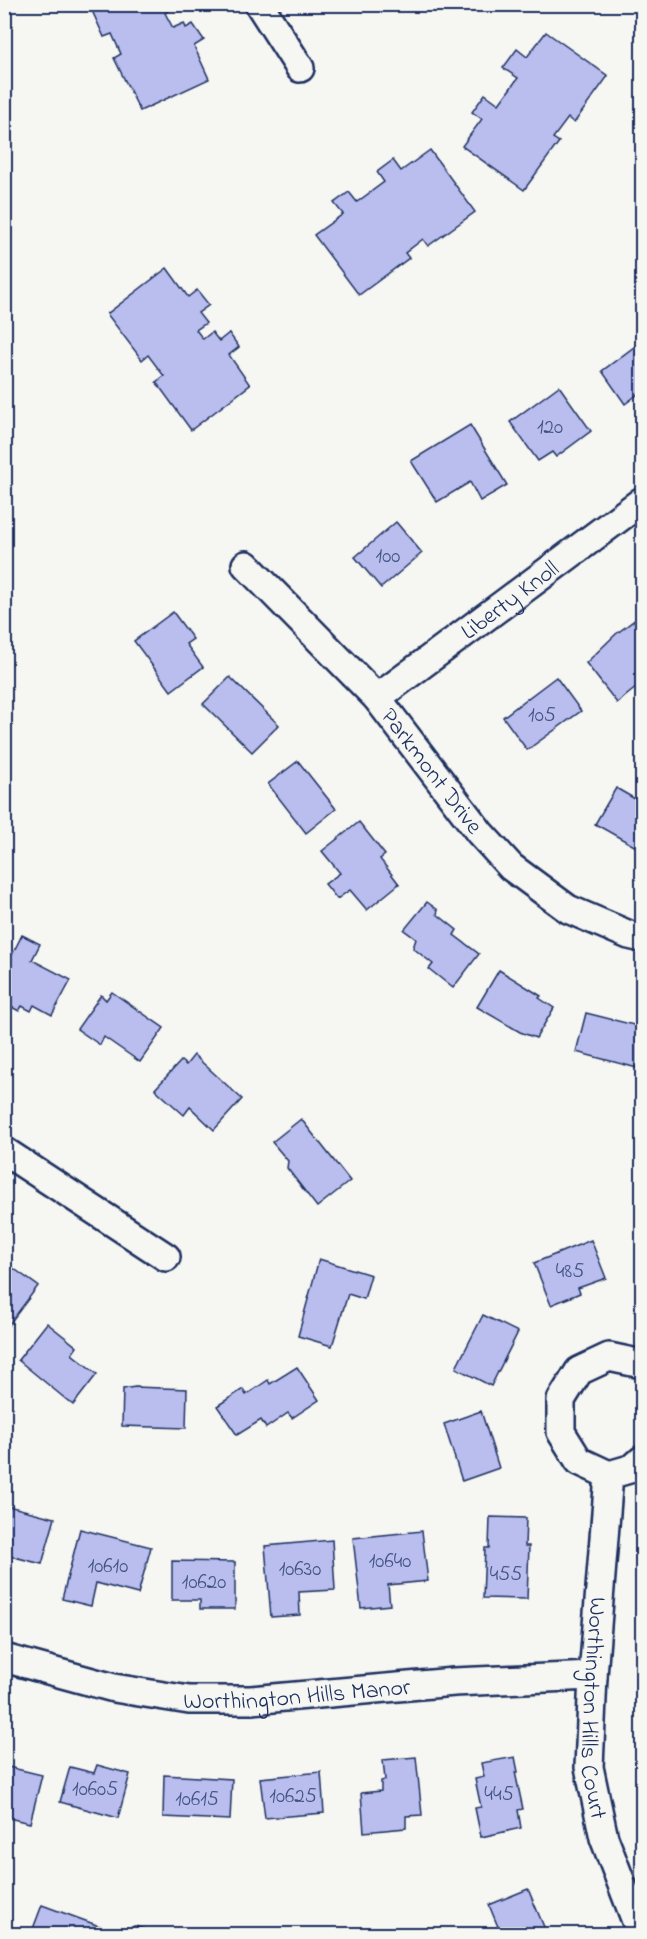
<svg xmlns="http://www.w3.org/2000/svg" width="647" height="1939" font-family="'Indie Flower',sans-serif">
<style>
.building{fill:#b9beef;stroke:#1b2f5e;stroke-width:1.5}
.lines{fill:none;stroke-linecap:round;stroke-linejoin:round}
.street-casing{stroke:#1b2f5e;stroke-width:32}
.street{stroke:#f6f6f2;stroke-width:27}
.labels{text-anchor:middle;stroke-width:4.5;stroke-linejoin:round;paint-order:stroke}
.number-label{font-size:21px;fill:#425382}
.street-label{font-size:24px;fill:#1b2f5e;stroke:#f6f6f2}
</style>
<rect width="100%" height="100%" fill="#f6f6f2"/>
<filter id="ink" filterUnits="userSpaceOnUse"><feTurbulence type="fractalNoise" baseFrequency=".0167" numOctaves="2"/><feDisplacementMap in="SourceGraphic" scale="12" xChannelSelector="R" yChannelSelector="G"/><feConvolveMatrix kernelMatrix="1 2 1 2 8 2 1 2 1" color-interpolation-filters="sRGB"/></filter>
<g filter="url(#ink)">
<g class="building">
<path d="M89,4h85l1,2 -10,7 8,15 11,-5 2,5 7,-4 11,16 -10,6 15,33 -69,32 -26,-53 7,-4 -9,-20 -8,3z"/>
<path d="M634,4h8v13l-10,-10z"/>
<path d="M546,32l62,44 -34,47 -6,-5 -15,20 6,4 -35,48 -62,-44 20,-27 -10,-7 13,-18 14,10 19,-26 -15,-10 14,-19 10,8z"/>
<path d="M430,150l45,62 -47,34 -5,-7 -18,14 4,5 -50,37 -45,-60 29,-21 -9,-11 15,-11 8,10 27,-20 -7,-10 16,-12 8,11z"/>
<path d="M167,268l21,29 9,-7 12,15 -11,8 8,10 -10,7 7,9 9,-7 7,9 10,-8 10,14 -10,8 21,30 -59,45 -35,-48 8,-6 -16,-21 -6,5 -35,-46z"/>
<path d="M642,341v50l-17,13 -23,-33z"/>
<path d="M559,386l32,45 -35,26 -4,-5 -14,9 -28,-39z"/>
<path d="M470,425l37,60 -27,16 -10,-19 -33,20 -26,-41z"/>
<path d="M396,522l26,31 -41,35 -26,-31z"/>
<path d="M173,612l20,27 -7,5 17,23 -32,24 -37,-50z"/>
<path d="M640,616l2,4v63l-25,20 -31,-40 30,-29z"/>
<path d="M230,677l49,48 -27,27 -49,-48z"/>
<path d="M556,677l25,34 -54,39 -24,-33z"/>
<path d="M298,761l38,48 -30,24 -38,-49z"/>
<path d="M616,788l26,15v34l-6,10 -41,-23z"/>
<path d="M359,822l26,33 -5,4 19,25 -32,26 -17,-20 -13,9 -12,-15 15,-11 -18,-22z"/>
<path d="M427,902l11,8 -1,4 20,16 -3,5 25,19 -26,34 -24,-19 4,-5 -20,-16 3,-9 -12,-9z"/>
<path d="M22,935l18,9 -8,16 39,20 -19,35 -18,-10 -3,6 -9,-5 -3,5 -15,-8v-42l2,-3 4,1z"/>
<path d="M499,970l42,26 -2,2 15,10 -18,30 -16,-6 -43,-25z"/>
<path d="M112,992l52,36 -24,34 -36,-25 -4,8 -23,-16 24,-34 5,5z"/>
<path d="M586,1013l56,14 -1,42 -65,-17z"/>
<path d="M194,1055l48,44 -28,31 -24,-23 -6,8 -29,-26 26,-28 5,4z"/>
<path d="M301,1119l49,62 -33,26 -30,-39 1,-7 -16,-19z"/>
<path d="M591,1240l15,38 -28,10 2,5 -29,12 -17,-42z"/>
<path d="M319,1259l52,16 -7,24 -16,-5 -16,52 -34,-10z"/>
<path d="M13,1268l25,18 -34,45v-51z"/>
<path d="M483,1315l35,17 -27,54 -35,-18z"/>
<path d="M47,1323l30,24 -5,7 25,20 -24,31 -55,-45z"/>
<path d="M297,1367l22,33 -27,18 -4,-5 -22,15 -5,-8 -24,15 -20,-29 26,-17 3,6 22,-15 2,4z"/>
<path d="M135,1387l52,2 -1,39 -64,-2 1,-37z"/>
<path d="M481,1411l18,57 -37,13 -18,-57z"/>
<path d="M4,1505l51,13 -13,46 -36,-9 -2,5z"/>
<path d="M490,1517l36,1 -1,28h4l-2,53 -44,-1 2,-50h4z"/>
<path d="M80,1529l71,18 -13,47 -42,-11 -5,23 -29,-7z"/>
<path d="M422,1531l6,50 -40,4 2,20 -29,3 -8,-70z"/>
<path d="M332,1540l3,50 -36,2 1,23 -29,2 -6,-71z"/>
<path d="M172,1561l63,1v47h-35v-9h-28z"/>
<path d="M416,1757l6,58 -16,1v12l-42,4 -3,-39 20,-2v-10l4,-1 -2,-20z"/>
<path d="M515,1757l3,15h-3l8,37 -5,1 3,18 -40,9 -6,-29 6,-1 -6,-28 9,-2 -3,-14z"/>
<path d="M97,1765l33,9 -12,44 -58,-16 10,-35 24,6z"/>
<path d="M4,1766l38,9 -12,48 -26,-6z"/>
<path d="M321,1772l3,41 -59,5 -5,-40z"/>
<path d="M164,1775l68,4 -2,41 -67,-3z"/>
<path d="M528,1889l19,45h-46l-12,-29z"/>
<path d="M42,1905l60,22 -3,7h-68z"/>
<path d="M134,1926l28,8h-31z"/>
</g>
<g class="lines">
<defs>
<g id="street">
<path d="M259,4l41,64"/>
<path id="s1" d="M246,565l131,133 103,135 31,34 57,42 61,26 13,3"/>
<path id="s2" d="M377,698l265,-197"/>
<path d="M4,1151l162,106"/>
<path d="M642,1364l-33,-7 -30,14 -18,29v32l18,29 30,14 24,-7 9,-8"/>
<path id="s3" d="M609,1475l-16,201 -4,91 15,71 37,96"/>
<path id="s4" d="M4,1658l110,30 75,12h62l203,-18 139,-6"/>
</g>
</defs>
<use href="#street" class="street-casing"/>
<use href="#street" class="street"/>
</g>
</g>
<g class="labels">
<g class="number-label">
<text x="550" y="433">120</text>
<text x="388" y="562">100</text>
<text x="542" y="721">105</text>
<text x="570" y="1277">485</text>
<text x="390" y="1567">10640</text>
<text x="108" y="1572">10610</text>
<text x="300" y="1575">10630</text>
<text x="506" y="1580">455</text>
<text x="204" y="1588">10620</text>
<text x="95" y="1795">10605</text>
<text x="499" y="1800">445</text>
<text x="293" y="1802">10625</text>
<text x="197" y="1805">10615</text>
</g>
<g class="street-label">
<text dy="8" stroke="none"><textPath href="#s2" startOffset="165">Liberty Knoll</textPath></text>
<text dy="8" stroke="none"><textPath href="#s1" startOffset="278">Parkmont Drive</textPath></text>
<text dy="8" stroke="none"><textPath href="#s4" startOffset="298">Worthington Hills Manor</textPath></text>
<text dy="8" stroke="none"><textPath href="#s3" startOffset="234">Worthington Hills Court</textPath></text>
</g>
</g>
<rect width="647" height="1939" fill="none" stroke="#f6f6f2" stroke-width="24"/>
<rect x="12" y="12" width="623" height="1915" fill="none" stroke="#1b2f5e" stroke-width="2" filter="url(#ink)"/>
</svg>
